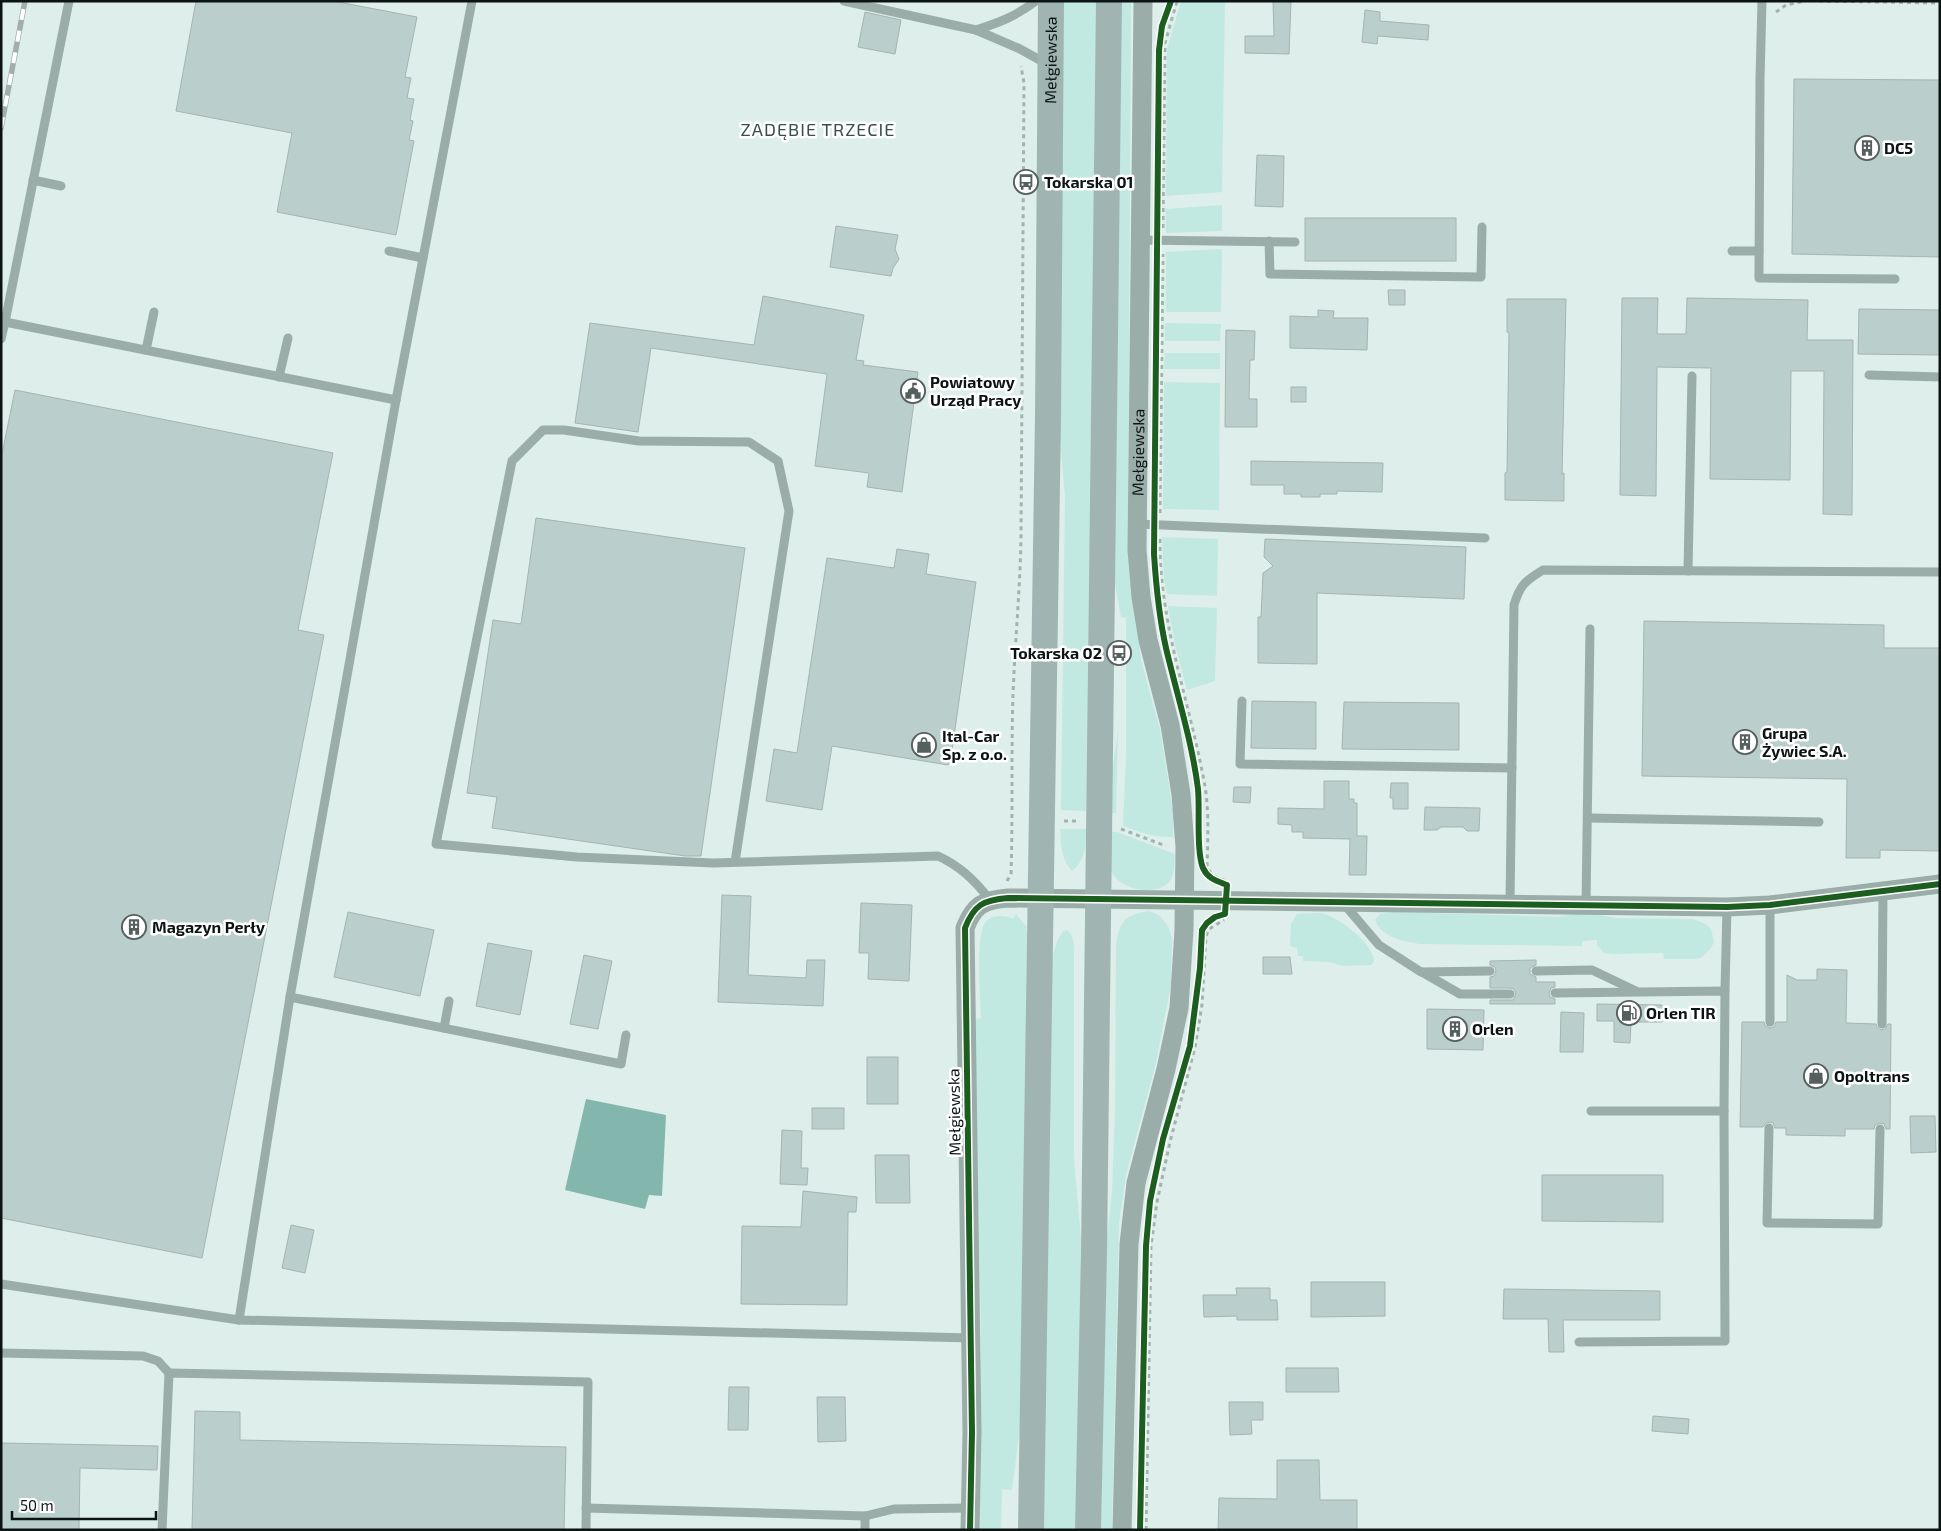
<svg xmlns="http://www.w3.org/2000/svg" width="1941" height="1531" font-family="'Exo 2',sans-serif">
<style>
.green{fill:#c1e9e1}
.water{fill:#83b7ae}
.building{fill:#bacfcb;stroke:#a7b3b0}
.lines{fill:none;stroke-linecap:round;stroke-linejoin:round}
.path{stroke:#a2b2ae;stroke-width:3;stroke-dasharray:4 4;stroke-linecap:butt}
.service{stroke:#9bada9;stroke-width:9}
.minor{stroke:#9bada9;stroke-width:19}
.secondary{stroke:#a0b5b1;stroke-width:26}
.rail-casing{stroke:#a1aeac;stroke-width:5.5}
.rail{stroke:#fff;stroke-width:4;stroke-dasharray:11;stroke-linecap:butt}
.cycleway-casing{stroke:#fff;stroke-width:9}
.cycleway{stroke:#1b5e20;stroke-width:6}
.labels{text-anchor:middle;stroke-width:5;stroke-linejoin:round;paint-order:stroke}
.street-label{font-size:16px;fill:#0b1413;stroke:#fff}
.poi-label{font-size:16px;font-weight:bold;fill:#0b1413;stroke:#fff;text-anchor:start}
.neighbourhood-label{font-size:18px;letter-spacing:1px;fill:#38504c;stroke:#fff}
</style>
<rect width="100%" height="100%" fill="#deeeea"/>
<g class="green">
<path d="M1061,1h36l-10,810 -26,-1 4,-314 -7,-78z"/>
<path d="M1119,1h12l-3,551 13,108 19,70 14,86 -1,21c-18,1 -33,-5 -50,-11l3,-67v-141l-5,-1 -9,-50z"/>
<path d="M1181,1h44l-3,191 -56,4 1,-146z"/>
<path d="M1222,205v26l-56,2v-24z"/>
<path d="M1222,249l-1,63h-55v-60z"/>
<path d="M1165,323l56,1 -1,17h-55z"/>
<path d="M1165,353h55v16h-56z"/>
<path d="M1164,382l56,1 -1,127 -56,-1z"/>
<path d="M1162,537l56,2 -1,57 -50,-2 -3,-15z"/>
<path d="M1168,606l49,2 -2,73 -28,9 -12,-45z"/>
<path d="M1118,730l-2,83h-7l1,-26z"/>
<path d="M1060,829h27c-1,15 -2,33 -15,42 -11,-11 -11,-28 -12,-42z"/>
<path d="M1110,832h7l58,22c-1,9 0,23 -7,29 -16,15 -53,5 -59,-16 -2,-10 0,-25 1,-35z"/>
<path d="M1150,911l10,5 8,10 4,12 -1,46 -15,79 -30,112 -7,48 -7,307h-11l5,-282 6,-56 3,-82 1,-165c3,-24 10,-31 34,-34z"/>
<path d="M1394,912l164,5 24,-5 34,6 77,1 13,5 5,5 3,13 -3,6 -10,10 -7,1h-30l-1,-6 -50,1 -9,-1 -7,-8v-5l-15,1v5l-162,-2c-15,-2 -39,-7 -45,-24l5,-6z"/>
<path d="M1320,913c17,2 54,31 54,48l-3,4 -29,1 -12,-4 -27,-1v-5h-5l-1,-8 -7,-2 1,-22 6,-10z"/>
<path d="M1016,914l10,12 1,7 -4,470 -11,87 -10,-1 -1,41h-22l2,-196 -7,-315 7,-1c-1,-21 -5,-73 2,-91 4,-13 20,-13 30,-8z"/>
<path d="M1067,930l5,6 2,10v213l9,104 -6,267h-35l10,-571 5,-18 6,-10z"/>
</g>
<path class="water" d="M586,1099l80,16 -4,81 -13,-1 -4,14 -80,-19z"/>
<g class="building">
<path d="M196,1h137l84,16 -12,60 6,1 -4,20 7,1 -4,21 3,1 -4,19 5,1 -18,94 -119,-23 15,-79 -116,-22z"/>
<path d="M1273,1h18l-2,53 -44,-1v-17h29z"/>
<path d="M1365,10l15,2v9l49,4 -1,15 -50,-4 -1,8 -15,-2z"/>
<path d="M865,12l36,8 -6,34 -37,-7z"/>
<path d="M1794,79l146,1v177l-148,-3z"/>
<path d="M1257,155l27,1 -1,51 -28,-1z"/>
<rect x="1305" y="218" width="151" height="43"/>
<path d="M836,226l62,9 -3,14 4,10 -6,9 -2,8 -61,-9z"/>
<path d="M1388,290h17v15h-16z"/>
<path d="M763,296l101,19 -8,45 8,1 -1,4 55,7 -16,120 -35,-5 2,-14 -54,-7 12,-92 -176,-26 -13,84 -63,-9 15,-100 164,22z"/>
<path d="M1622,298h36l-1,36h29l1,-36 121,2 -1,40h46l-1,175 -29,-1 1,-143h-33l-1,109 -80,-1 1,-111 -54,-1 -1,129 -36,-1z"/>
<path d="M1507,299h59l-4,175 2,-1v28l-59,-1v-27l2,-1 2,-139 -2,-1z"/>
<path d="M1859,309l81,1v45l-82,-1z"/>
<path d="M1318,310l16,1 -1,7h35l-1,32 -77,-2v-32l28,1z"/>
<path d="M1226,330l29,1 -1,29h-4l-1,39h8v28h-32z"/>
<rect x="1291" y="387" width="15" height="15"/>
<path d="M15,390l318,63 -35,177 26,5 -122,623 -201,-40v-759z"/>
<path d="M1251,461l132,2 -1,29 -45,-1v3h-17v3h-19v-3h-17v-9h-33z"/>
<path d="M536,518l209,30 -44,308h-16l-193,-28 5,-31 -30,-4 26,-173 28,4z"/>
<path d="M1265,539l201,8 -2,52 -147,-6v71l-59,-1v-46h3l2,-44 10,-7 -9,-9z"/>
<path d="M897,549l32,5 -3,20 50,8 -25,175 -3,8 -116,-19 -10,64 -56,-9 8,-52 23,4 30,-195 67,10z"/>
<path d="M1644,621l240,4v23h56v203l-60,-1v8h-34l1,-79 -205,-3z"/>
<path d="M1252,701l64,1v47l-65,-1z"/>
<path d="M1344,702l115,1v47l-117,-1z"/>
<path d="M1324,781h25v18h5v4h3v33h10l-1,39h-17l1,-36 -47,-1v-6h-11v-7l-14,-1v-16l46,1z"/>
<path d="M1391,783h17v26h-15v-11h-3z"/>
<path d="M1234,787h17l-1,16 -17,-1z"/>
<path d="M1425,807l55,1 -1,23h-12l-4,-4h-22l-4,3h-13z"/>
<path d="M722,895l29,1 -3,79 58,3 1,-18h18l-2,46 -105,-4z"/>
<path d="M861,903l51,2 -3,76 -41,-2 1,-26h-10z"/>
<path d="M348,912l86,18 -14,66 -86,-19z"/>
<path d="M488,943l44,8 -12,64 -44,-9z"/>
<path d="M584,955l28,6 -14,68 -28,-5z"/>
<path d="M1263,957h27l2,17h-29z"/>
<path d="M1536,960v5l-6,3v6l6,3v5h19v5l-4,1 -2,5 1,4 5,2v5h-65v-4h23l3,-6 -2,-5 -4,-1h-20v-11l4,-1 2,-5 -1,-4 -5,-2v-4z"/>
<path d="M1817,969l30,1 -1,53 30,1 1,3 4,3 4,-1 3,-5h3l-1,105h-4l-2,-5 -4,-1 -5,2 -1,4h-29v7l-59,-1v-7h-11l-2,-5 -3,-1 -4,1 -3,4h-23l2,-105h22l1,4 5,2 4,-1 2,-5h11v-47l10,5h20z"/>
<path d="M1597,1004l65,1v17h-31l-1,21 -16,-1v-21h-17z"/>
<path d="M1427,1009l57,1 -1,40 -56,-1z"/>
<path d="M1561,1012l23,1 -1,39h-23z"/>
<rect x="867" y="1057" width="31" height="47"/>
<rect x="812" y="1108" width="32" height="21"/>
<path d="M1910,1116h25l1,36 -25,1z"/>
<path d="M782,1130l20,1 -1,37h7l-1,17 -27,-1z"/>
<path d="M875,1155h34l1,48h-34z"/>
<path d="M1542,1175h121v47l-121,-1z"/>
<path d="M803,1191l54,6 -1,15h-8l-1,93 -106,-1 1,-78 59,1z"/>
<path d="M291,1225l23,5 -9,43 -23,-5z"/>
<path d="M1311,1282h74v34l-74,1z"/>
<path d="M1236,1288h34v12h7l1,20h-41v-4l-33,1 -1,-22h34z"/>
<path d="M1504,1289l156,2v29h-97l1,32h-15l-1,-33h-45z"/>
<path d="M1286,1368h52l1,24h-53z"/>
<path d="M729,1387h20l-1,43h-20z"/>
<path d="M817,1397h28l1,44 -28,1z"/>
<path d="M1229,1402h34v18h-12l1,14 -22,1z"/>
<path d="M195,1411l45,1v28l326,7 -2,83h-372z"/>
<path d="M1653,1416l36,3 -1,15 -36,-3z"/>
<path d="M1,1443l157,3 -1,24 -77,-2 -1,62h-78z"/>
<path d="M1277,1460h42l1,40h37v30h-139l1,-32 58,1z"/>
</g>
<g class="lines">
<g class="path">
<path d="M1819,1l121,2"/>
<path d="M1776,12l10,-7 19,-4"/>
<path d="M1163,228l2,-185 12,-42"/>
<path d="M1160,513l3,-259"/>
<path d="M1160,539c-1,84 30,164 45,247 4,25 3,54 2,79 3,11 10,13 20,16"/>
<path d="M1064,821h13"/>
<path d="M1121,829l45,17"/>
<path d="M1007,881l4,-7c2,-60 0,-120 2,-179 2,-53 7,-105 8,-157l3,-455 -3,-17"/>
<path d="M1146,1530l5,-284 6,-44 13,-60 25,-95 7,-42 4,-69 3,-7 15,-9"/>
</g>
<g class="service">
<path d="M69,1l-64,321 391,78 76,-399"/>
<path d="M844,1l132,29 44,19 27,15"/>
<path d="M1762,1l-2,78 -1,199 136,1"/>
<path d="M976,30c25,-8 40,-14 60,-29"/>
<path d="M33,180l28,6"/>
<path d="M1140,240l155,2"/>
<path d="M1269,241l1,33 211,3 1,-50"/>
<path d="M389,251l34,7"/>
<path d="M1732,251h27"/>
<path d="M1,339l4,-17"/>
<path d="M146,350l8,-38"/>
<path d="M1869,375l71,2"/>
<path d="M279,377l9,-39"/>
<path d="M1137,524l348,14"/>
<path d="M1688,571l4,-195"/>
<path d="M1242,701l-2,63 272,4"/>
<path d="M1588,818l231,4"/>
<path d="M735,862l54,-351 -11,-50 -29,-19 -110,-1 -75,-11h-21l-31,31 -76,383 141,13 136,6 225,-7c22,10 37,24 51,43"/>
<path d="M1344,904l35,41 42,27 69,-1"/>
<path d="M1510,904l4,-299c6,-20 11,-24 29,-35l397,2"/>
<path d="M1586,904l4,-275"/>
<path d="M1536,971l56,-1 44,21"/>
<path d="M1422,972l38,22h50"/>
<path d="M1725,991l2,-84"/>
<path d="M1555,993l170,-2 -1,120"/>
<path d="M290,997l331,67 5,-29"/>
<path d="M1770,1022v-117"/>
<path d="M1882,1024l1,-134"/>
<path d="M444,1028l5,-27"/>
<path d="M1769,1128l-2,95 111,1 2,-95"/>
<path d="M1,1284l238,36 732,18"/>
<path d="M239,1320l51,-323 106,-597"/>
<path d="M1579,1342l146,-1 -1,-230h-133"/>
<path d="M1,1353l142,3 15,5 11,12"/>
<path d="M586,1508l279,8 29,-7 76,-1"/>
<path d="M162,1530l7,-157 419,9 -2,148"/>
<path d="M865,1530v-14"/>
</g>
<g class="minor">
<path d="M970,1530l2,-98 -7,-504c9,-23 18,-28 43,-30l719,9 43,-2 170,-21"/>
<path id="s1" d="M1122,1530l7,-286 7,-61 30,-114 13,-61 5,-78 1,-83 -4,-53 -11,-69 -22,-85 -7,-43 -4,-47 6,-549"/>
</g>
<g class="secondary">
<path id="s2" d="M1031,1530l17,-1113 3,-416"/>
<path d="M1088,1530l6,-277 15,-1252"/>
</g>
<defs>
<path id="rail" d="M1,128l24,-127"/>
</defs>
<use href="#rail" class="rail-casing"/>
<use href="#rail" class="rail"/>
<defs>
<g id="cycleway">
<path d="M970,1530l2,-98 -7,-504c9,-23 18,-28 43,-30l719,9 43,-2 170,-21"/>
<path d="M1140,1530l6,-284 4,-45 13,-62 27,-93 10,-78 2,-38 5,-7 8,-6 10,-3 2,-29c-10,-4 -19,-6 -24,-17 -7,-17 -3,-59 -5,-79 -6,-48 -21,-94 -32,-141 -7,-31 -10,-63 -12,-94l5,-504 3,-24 9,-25"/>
</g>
</defs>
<use href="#cycleway" class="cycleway-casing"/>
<use href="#cycleway" class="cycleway"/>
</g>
<defs>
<symbol id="building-ring" viewBox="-11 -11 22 22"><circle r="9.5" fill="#fff" stroke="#55605e" stroke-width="1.5"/><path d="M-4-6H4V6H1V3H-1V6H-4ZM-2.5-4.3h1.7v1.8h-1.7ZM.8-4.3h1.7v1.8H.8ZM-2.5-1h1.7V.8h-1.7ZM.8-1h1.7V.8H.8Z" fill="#55605e"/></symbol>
<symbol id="bus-ring" viewBox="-11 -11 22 22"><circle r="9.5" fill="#fff" stroke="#55605e" stroke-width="1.5"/><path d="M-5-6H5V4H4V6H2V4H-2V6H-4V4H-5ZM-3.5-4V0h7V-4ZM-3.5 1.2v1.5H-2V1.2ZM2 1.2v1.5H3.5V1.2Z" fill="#55605e"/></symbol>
<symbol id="civic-ring" viewBox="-11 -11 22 22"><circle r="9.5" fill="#fff" stroke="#55605e" stroke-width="1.5"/><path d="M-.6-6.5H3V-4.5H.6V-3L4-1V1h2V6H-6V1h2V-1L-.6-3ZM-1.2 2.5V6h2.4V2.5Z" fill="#55605e"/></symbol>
<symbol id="shop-ring" viewBox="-11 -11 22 22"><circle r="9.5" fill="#fff" stroke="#55605e" stroke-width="1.5"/><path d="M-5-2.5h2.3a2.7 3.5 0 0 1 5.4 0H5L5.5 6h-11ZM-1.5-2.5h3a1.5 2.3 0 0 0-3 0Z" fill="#55605e"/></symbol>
<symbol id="fuel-ring" viewBox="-11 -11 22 22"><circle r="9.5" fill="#fff" stroke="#55605e" stroke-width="1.5"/><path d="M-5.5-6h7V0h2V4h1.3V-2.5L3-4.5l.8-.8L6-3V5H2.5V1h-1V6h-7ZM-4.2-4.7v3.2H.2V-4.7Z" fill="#55605e"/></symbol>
</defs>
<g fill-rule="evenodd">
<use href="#building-ring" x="1853" y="134" width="28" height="28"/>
<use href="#bus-ring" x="1012" y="168" width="28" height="28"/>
<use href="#civic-ring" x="899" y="377" width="28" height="28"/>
<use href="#bus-ring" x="1105" y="639" width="28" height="28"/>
<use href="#building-ring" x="1731" y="728" width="28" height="28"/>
<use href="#shop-ring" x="910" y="731" width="28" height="28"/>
<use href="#building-ring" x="120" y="913" width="28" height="28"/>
<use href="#fuel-ring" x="1615" y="999" width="28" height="28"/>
<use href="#building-ring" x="1441" y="1015" width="28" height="28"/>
<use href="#shop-ring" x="1802" y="1062" width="28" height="28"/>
</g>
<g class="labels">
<g class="street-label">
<text dy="6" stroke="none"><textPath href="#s2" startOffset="1470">Mełgiewska</textPath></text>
<text dy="6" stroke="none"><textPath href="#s1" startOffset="1088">Mełgiewska</textPath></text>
<text transform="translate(954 1112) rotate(-91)" y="6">Mełgiewska</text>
</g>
<g class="poi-label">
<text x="1884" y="154">DC5</text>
<text x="1044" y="188">Tokarska 01</text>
<text x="930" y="388">Powiatowy<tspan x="930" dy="18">Urząd Pracy</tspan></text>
<text x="1102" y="659" text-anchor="end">Tokarska 02</text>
<text x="1762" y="739">Grupa<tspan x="1762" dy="18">Żywiec S.A.</tspan></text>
<text x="942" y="742">Ital-Car<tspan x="942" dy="18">Sp. z o.o.</tspan></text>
<text x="152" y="933">Magazyn Perły</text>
<text x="1646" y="1019">Orlen TIR</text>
<text x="1472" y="1035">Orlen</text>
<text x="1834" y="1082">Opoltrans</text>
</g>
<g class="neighbourhood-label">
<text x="818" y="136">ZADĘBIE TRZECIE</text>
</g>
</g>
<rect width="1941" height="1531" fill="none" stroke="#0b1413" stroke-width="5"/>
<path d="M12 1511v8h144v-8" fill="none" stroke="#0b1413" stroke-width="2.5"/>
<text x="20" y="1511" font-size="15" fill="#0b1413" stroke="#ffffff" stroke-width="4" paint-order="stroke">50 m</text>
</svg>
